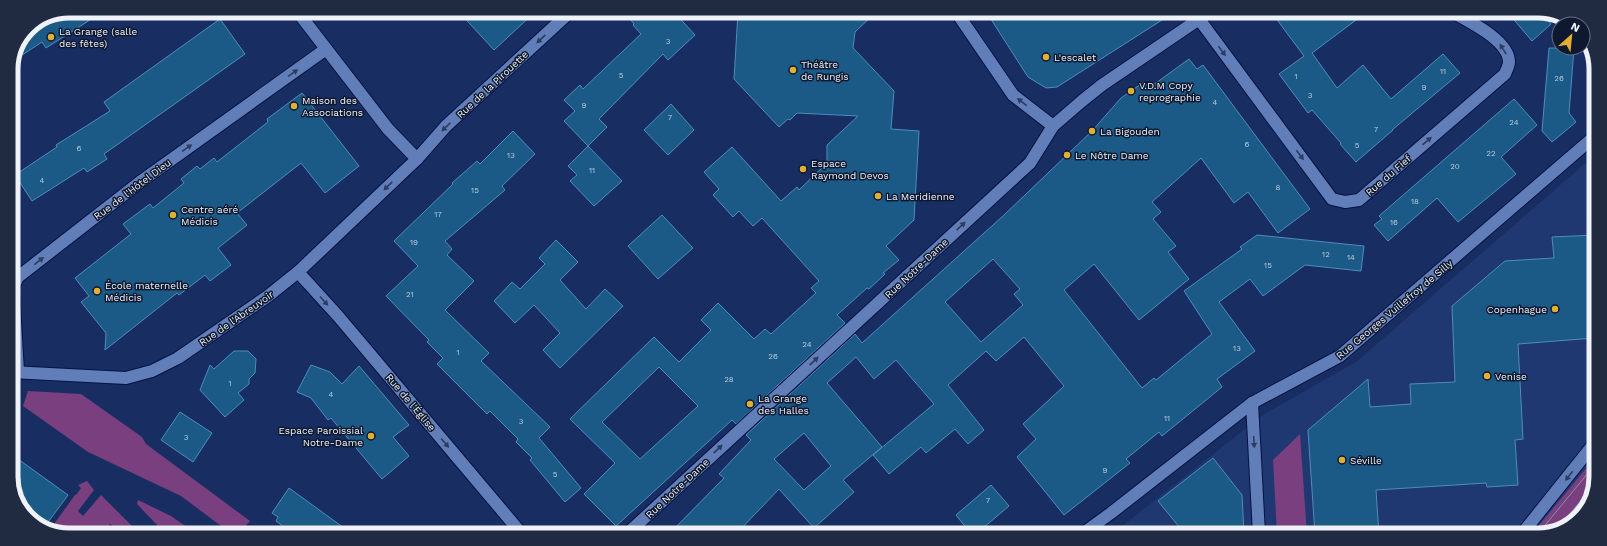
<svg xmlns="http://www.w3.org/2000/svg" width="1607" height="546" font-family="'Work Sans',sans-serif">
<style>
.built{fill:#1f3872}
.green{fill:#793f7e}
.building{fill:#1b5986;stroke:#508cbc;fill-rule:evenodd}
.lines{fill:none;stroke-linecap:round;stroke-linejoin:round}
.minor-casing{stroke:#041345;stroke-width:14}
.minor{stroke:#627eb9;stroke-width:12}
.tram{stroke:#8491ae;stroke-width:1}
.oneway{fill:#2b3c60}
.poi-dot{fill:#e2af34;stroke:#0e1930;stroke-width:1.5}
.labels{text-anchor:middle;stroke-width:3;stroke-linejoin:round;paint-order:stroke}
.number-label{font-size:8px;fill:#baccdc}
.poi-label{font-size:10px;fill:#eff2f9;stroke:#0e1930;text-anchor:start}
.street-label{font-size:10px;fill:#eff2f9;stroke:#0e1930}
.rim{fill:none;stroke:#eff2f9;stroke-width:5}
</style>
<rect width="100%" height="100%" fill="#182e62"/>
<path class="built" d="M1595,155l-2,340 -20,28 -35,12 -426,-1 151,-119 93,-53z"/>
<g class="green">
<path d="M28,391l53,3 61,43 4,7 104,77 -10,11h-11l-48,-36 -93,-44 -65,-46z"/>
<path d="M1300,434l7,101 -30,-1 -4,-74z"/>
<path d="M1593,460v33l-26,32 -29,10h-7z"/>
<path d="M87,481l7,9 -16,21 5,5 18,-21 37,37h-16l-12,-8 -6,8 -55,-1 26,-36 2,-1 4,-6 -3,-3z"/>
<path d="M138,500l33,16 23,16h-35l-2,-7 -20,-21z"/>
</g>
<g class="building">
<path d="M69,11h35l-58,37 -4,-6 -29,19 15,-33z"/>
<path d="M459,12h76l-41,38z"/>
<path d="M624,12h50l21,23 -27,25 -5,-6 -64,65 8,8 -19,19 -24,-25 11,-10 -11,-11 16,-15 3,4 58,-55 -8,-9 1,-1z"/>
<path d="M738,12l137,1 -20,19 -2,16 41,43 -3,38 28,2 -5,89 -28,26 13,14 -16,13 2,1 -16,15 -2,-1 -30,27 8,8 -109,101 -4,-4 -116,106 -32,-32 31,-31 -45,-44 84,-82 25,25 32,-32 -10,-10 17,-17 36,36 11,-10 6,5 45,-41 -5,-5 8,-7 -57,-63 -9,8 -14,-15 -6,6 -20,-22 6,-6 -15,-17 28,-25 49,54 16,-14 2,3 28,-27v-18l31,-29 -61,-3 -7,7 -2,-1 -9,8 -45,-48zM659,367l39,39 -58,53 -38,-37z"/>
<path d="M987,13h186l-116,74 -11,1 -18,-11z"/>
<path d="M1272,13l92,1 -52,39 25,35 26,-23 28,34 52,-45 17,19 -68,57h1l-37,32 -16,-18 1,-1 -29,-33 -4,3 -29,-39 25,-18z"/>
<path d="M1509,14h34l8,10 -19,17z"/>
<path d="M220,19l25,35 -141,100 3,5 -20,13 -3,-4 -52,33 -17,-26 42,-28 -1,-2 54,-34 -6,-9z"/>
<path d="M1549,48h25l-5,65 7,9 -24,20 -10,-11z"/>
<path d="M1189,59l8,10 6,-4 107,144 -32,24 -30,-41 -14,11 -33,-45 -49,44 9,10 -8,7 23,27 -8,6 21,27 -50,41 -45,-56 -30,26 78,98 12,-10 2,2 56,-46 -28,-43 58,-42 -2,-2 17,-12 107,11 -3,25 -56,-6 -42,31 -13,-17 -31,23 36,49 -38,28 5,8 -60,49 -3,-4 -33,27 4,4 -66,52 -47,-58 19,-18 -13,-15 41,-38 -40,-49 -28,24 -10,-10 -38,34 36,45 -16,14 -13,-15 -29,24 -5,-6 -32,27 -16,-19 61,-51 -38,-44 -22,19 -18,-22 -29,26 55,64 -39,33 11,12 -40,36 -35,-39 -42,44h-67l54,-55 -5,-4 32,-34 -5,-5 109,-101 7,9 141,-127 89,-85 29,-33 23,-16 5,6zM993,259l27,30 -6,5 9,11 -42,37 -36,-40zM804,433l27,33 -27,24 -30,-31z"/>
<path d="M302,93l57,73 -34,27 -24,-30 -64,50 10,12 -29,23 13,17 -21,16 -5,-6 -26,20 -2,-2 -72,57 1,-17 -25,-31 8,-6 -14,-18 56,-44 -8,-10 27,-20 3,4 31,-25 -3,-4 16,-13 3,3 14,-11 3,4 51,-40 -1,-3z"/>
<path d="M1514,99l23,26 -36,32 15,17 -58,48 -21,-24 -49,43 -14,-16 8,-6 -3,-3z"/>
<path d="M671,104l23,26 -26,25 -24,-25z"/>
<path d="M513,131l22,23 -33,32 3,4 -60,51 7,8 -5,6 27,26 -29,29 44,43 -8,8 69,66 -11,11 42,50 -16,14 -35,-42 2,-2 -16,-16 2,-3 -28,-28 -3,3 -50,-50 6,-6 -16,-16 2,-2 -43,-44 32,-30 -24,-25 59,-57 -1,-1 25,-22 3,3z"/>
<path d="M588,146l34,35 -28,25 -24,-25 7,-6 -9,-9z"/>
<path d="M662,215l31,33 -35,31 -30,-33z"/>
<path d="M1595,235l-1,103 -76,6 5,95 -8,1 3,45 -31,2 -1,-4 -110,7 3,45h-64l-7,-105 60,-51 2,28 41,-3 -1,-20 45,-2 -3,-76 53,-45 49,-3 -2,-21z"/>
<path d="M556,240l22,22 -18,18 26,29 19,-20 18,17 -63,62 -17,-18 17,-17 -26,-28 -19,18 -21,-22 18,-19 8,7 25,-25 -6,-6z"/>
<path d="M234,351h14l8,8 -1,14 -6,6v5l-11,9 6,7 -19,17 -25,-27 10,-25 4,4z"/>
<path d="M311,365l19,7 12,12 17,-18 50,59 -16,12 16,19 -27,23 -51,-61 -3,2 -17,-22 -14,-6z"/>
<path d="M180,412l32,21 -19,29 -32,-22z"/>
<path d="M11,454l57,41 -22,30 -25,-18 -10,-26z"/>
<path d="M1213,458l29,37 2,39h-59l-27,-33z"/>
<path d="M991,485l18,21 -33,28h-5l-15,-19z"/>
<path d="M289,488l62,45 -60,-1 -15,-11 2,-4 -6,-4z"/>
</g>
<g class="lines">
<defs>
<g id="minor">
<path d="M297,11l91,118 29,30"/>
<path d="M957,13l56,82 40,31"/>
<path d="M1199,19l133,180 13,3 14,-2 146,-126c1,-3 4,-8 4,-12 0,-21 -37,-39 -53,-48"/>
<path d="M298,272l40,44 183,217"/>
<path d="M11,372l115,6 26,-7 26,-13 90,-62 30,-24 119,-113 29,-33 124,-114"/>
<path d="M18,372l-5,-85 5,-10 122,-95 186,-133"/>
<path d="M1252,403l7,131"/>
<path d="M628,533l402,-370 23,-37 29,-25 20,-16 106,-72"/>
<path d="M1082,534l29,-21 141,-110 88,-47 255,-220"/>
<path d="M1521,535l72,-90"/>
</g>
</defs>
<use href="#minor" class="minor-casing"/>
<use href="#minor" class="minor"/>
<g class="tram">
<path d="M1558,528l35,-42"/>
<path d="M1537,535l56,-68"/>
</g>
</g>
<defs><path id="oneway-solid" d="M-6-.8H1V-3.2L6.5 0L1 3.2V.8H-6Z"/></defs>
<g class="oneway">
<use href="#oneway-solid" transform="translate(541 39) rotate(137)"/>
<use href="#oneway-solid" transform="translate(1503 49) rotate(-122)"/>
<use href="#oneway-solid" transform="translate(1222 51) rotate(53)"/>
<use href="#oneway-solid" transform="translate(293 73) rotate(-35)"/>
<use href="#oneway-solid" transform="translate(1022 102) rotate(-143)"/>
<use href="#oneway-solid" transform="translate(446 127) rotate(136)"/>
<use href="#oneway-solid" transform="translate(1427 141) rotate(-41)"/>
<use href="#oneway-solid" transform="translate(187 148) rotate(-35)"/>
<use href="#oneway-solid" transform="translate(1300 155) rotate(53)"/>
<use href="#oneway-solid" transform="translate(388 186) rotate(136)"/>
<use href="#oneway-solid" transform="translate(961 226) rotate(-43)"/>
<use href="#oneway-solid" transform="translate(39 261) rotate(-38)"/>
<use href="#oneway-solid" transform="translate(324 301) rotate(48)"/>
<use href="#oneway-solid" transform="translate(814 361) rotate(-43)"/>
<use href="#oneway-solid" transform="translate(1254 442) rotate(87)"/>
<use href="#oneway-solid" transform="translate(445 443) rotate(50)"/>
<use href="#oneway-solid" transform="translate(718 449) rotate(-43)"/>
<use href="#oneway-solid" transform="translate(1569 476) rotate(128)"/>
</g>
<g class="poi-dot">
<circle cx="51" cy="37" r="4"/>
<circle cx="1046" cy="57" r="4"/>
<circle cx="793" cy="70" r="4"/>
<circle cx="1131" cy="91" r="4"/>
<circle cx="294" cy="106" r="4"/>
<circle cx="1092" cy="131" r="4"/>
<circle cx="1067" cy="155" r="4"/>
<circle cx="803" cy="169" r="4"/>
<circle cx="878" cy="196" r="4"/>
<circle cx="173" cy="215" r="4"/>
<circle cx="97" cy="291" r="4"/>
<circle cx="1555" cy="309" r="4"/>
<circle cx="1487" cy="376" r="4"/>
<circle cx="750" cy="404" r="4"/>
<circle cx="371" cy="436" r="4"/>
<circle cx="1342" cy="460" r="4"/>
</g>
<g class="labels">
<g class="number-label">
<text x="668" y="44">3</text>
<text x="1443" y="74">11</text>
<text x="621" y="78">5</text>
<text x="1296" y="79">1</text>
<text x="1559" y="81">26</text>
<text x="1424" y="90">9</text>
<text x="1310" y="98">3</text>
<text x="1215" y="105">4</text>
<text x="584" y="108">9</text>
<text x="670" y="120">7</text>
<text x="1514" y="125">24</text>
<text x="1376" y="132">7</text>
<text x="1247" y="147">6</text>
<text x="1357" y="148">5</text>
<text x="79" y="151">6</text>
<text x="1491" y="156">22</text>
<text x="511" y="158">13</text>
<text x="1455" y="169">20</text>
<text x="592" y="173">11</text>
<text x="42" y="183">4</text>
<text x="1278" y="190">8</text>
<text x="475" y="193">15</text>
<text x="1415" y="204">18</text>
<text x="438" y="217">17</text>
<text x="1394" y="225">16</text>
<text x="414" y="245">19</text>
<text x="1326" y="257">12</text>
<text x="1351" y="260">14</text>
<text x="1268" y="268">15</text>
<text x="410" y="297">21</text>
<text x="807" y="347">24</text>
<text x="1237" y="351">13</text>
<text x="458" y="355">1</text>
<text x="773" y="359">26</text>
<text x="729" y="382">28</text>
<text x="230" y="386">1</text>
<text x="331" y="397">4</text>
<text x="1167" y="421">11</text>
<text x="521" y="424">3</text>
<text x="186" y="440">3</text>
<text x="1105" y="473">9</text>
<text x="555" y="477">5</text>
<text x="988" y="503">7</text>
</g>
<g class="poi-label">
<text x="59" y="35">La Grange (salle<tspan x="59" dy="12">des fêtes)</tspan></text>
<text x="1054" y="61">L'escalet</text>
<text x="801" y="68">Théâtre<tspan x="801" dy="12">de Rungis</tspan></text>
<text x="1139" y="89">V.D.M Copy<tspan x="1139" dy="12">reprographie</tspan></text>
<text x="302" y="104">Maison des<tspan x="302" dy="12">Associations</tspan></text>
<text x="1100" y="135">La Bigouden</text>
<text x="1075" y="159">Le Nôtre Dame</text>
<text x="811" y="167">Espace<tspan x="811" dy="12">Raymond Devos</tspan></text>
<text x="886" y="200">La Meridienne</text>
<text x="181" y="213">Centre aéré<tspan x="181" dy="12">Médicis</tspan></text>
<text x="105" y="289">École maternelle<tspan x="105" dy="12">Médicis</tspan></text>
<text x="1547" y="313" text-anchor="end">Copenhague</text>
<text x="1495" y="380">Venise</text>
<text x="758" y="402">La Grange<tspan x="758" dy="12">des Halles</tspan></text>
<text x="363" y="434" text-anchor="end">Espace Paroissial<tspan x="363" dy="12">Notre-Dame</tspan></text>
<text x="1350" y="464">Séville</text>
</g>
<g class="street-label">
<text transform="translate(492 84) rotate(-43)" y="4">Rue de la Pirouette</text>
<text transform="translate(1388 175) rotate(-41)" y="4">Rue du Fief</text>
<text transform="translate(132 189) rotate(-37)" y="4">Rue de l'Hôtel Dieu</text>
<text transform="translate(916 268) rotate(-43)" y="4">Rue Notre-Dame</text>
<text transform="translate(1394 309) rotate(-40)" y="4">Rue Georges Vuillefroy de Silly</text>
<text transform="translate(236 318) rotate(-35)" y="4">Rue de l'Abreuvoir</text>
<text transform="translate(411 402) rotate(50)" y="4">Rue de l'Église</text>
<text transform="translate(677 488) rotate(-43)" y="4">Rue Notre-Dame</text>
</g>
</g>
<path d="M0 0H1607V546H0ZM69 18H1538A51 51 0 0 1 1589 69V477A51 51 0 0 1 1538 528H69A51 51 0 0 1 18 477V69A51 51 0 0 1 69 18Z" fill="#202a40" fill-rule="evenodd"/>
<path class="rim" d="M69 18H1538A51 51 0 0 1 1589 69V477A51 51 0 0 1 1538 528H69A51 51 0 0 1 18 477V69A51 51 0 0 1 69 18Z"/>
<g transform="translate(1571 36) rotate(27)"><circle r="19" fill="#0e1930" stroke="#687080"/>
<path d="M0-3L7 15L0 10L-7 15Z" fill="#e2af34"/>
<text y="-6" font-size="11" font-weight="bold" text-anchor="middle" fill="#eff2f9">N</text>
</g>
</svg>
